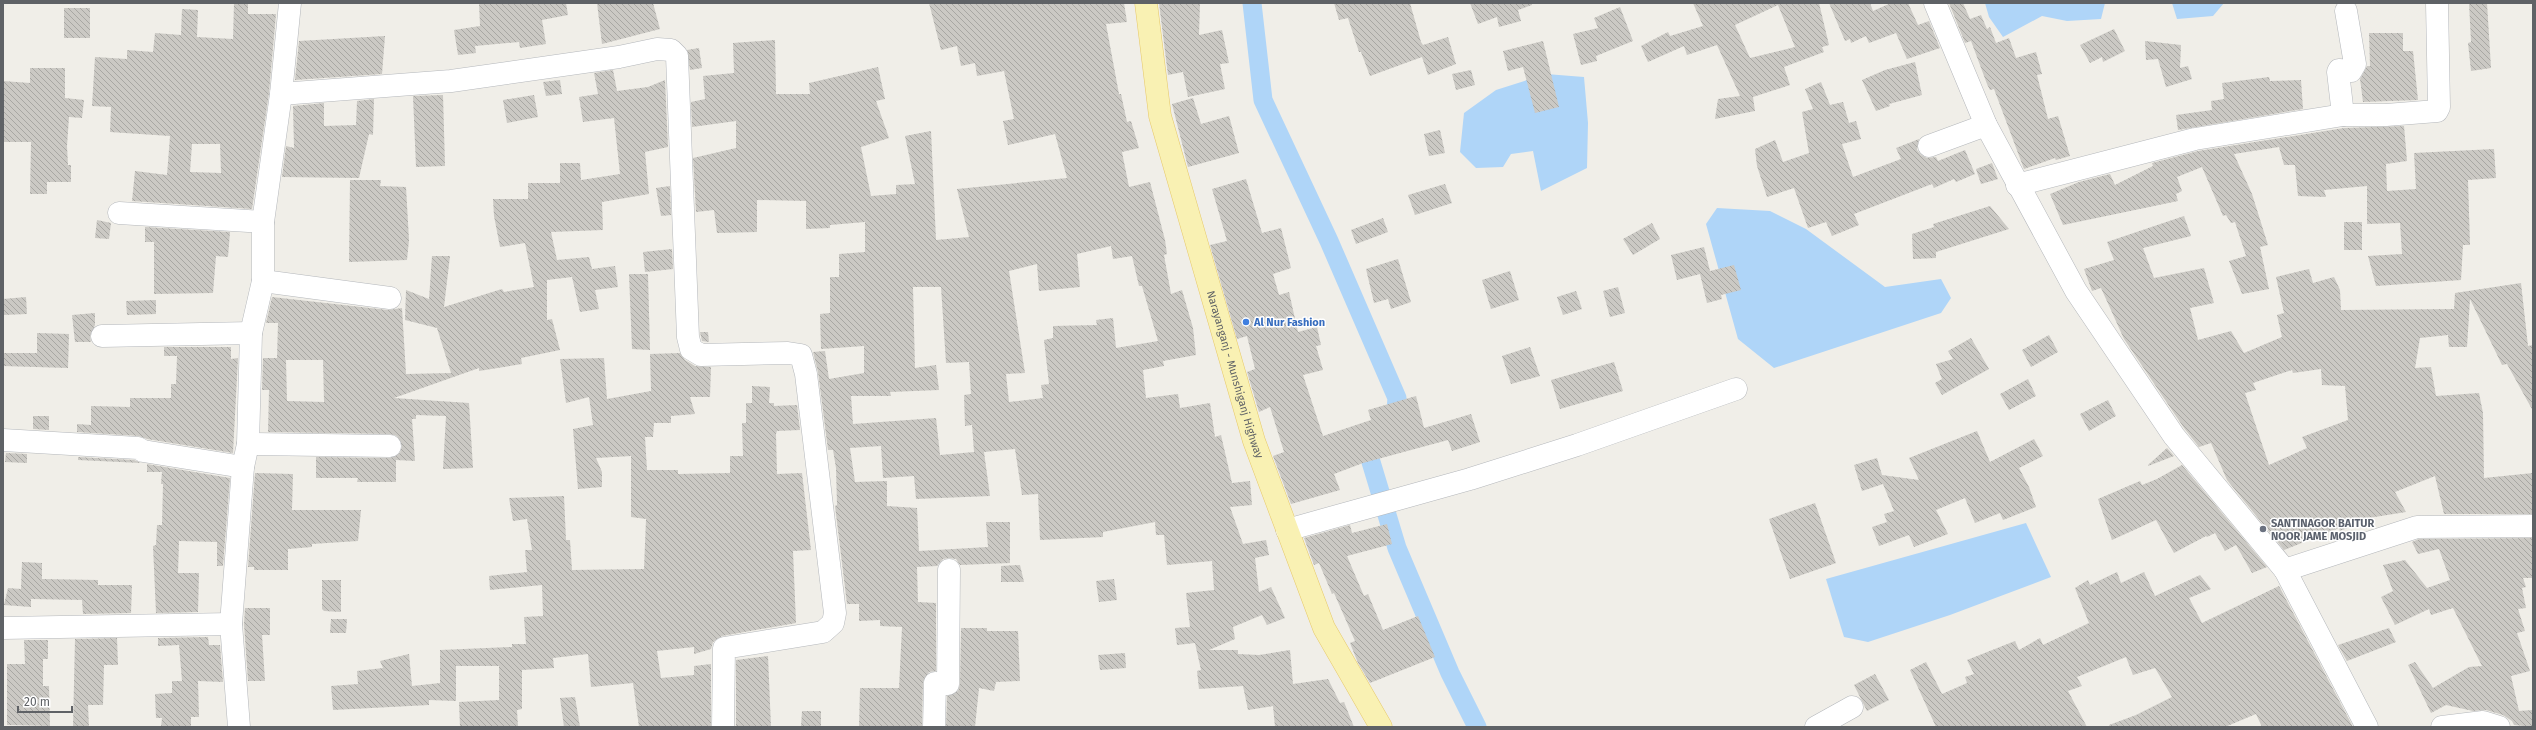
<svg xmlns="http://www.w3.org/2000/svg" width="2536" height="730" font-family="'Fira Sans',sans-serif">
<style>
.water{fill:#afd5f8}
.lines{fill:none;stroke-linecap:round;stroke-linejoin:round}
.canal{stroke:#afd5f8;stroke-width:19}
.building{fill:url(#building-back-hatch);fill-rule:evenodd}
.minor-casing{stroke:#b4b7bb;stroke-width:23}
.major-casing{stroke:#e7c96a;stroke-width:23}
.minor{stroke:#fff;stroke-width:22}
.major{stroke:#f9f1b3;stroke-width:22}
.shop-dot{fill:#3f7fe0;stroke:#fff;stroke-width:1.5}
.worship-dot{fill:#6b7280;stroke:#fff;stroke-width:1.5}
.labels{text-anchor:middle;stroke-width:3;stroke-linejoin:round;paint-order:stroke}
.shop-label{font-size:11px;font-weight:bold;fill:#366cbe;stroke:#fff;text-anchor:start}
.street-label{font-size:11px;fill:#5f6266;stroke:#fff}
.worship-label{font-size:11px;font-weight:bold;fill:#5b616d;stroke:#fff;text-anchor:start}
</style>
<defs>
<pattern id="building-back-hatch" width="6" height="6" patternUnits="userSpaceOnUse"><rect width="6" height="6" fill="#cbc9c4"/><path d="M-1 5l2 2M0 0l6 6M5-1l2 2" fill="none" stroke="#a8a7a3"/></pattern>
</defs>
<rect width="100%" height="100%" fill="#f0eee8"/>
<g class="water">
<path d="M1985,3h120l-4,16 -34,2 -25,-5 -39,21 -14,-20z"/>
<path d="M2172,3h52l-11,13 -36,3z"/>
<path d="M1546,74l38,3 4,46 -1,45 -46,23 -8,-40 -22,3 -8,13 -27,1 -16,-16 4,-39 32,-23z"/>
<path d="M1717,208l53,3 36,18 79,58 56,-8 10,19 -10,15 -167,55 -36,-29 -32,-115z"/>
<path d="M2026,523l25,54 -101,38 -82,27 -24,-5 -18,-58z"/>
</g>
<g class="lines">
<path class="canal" d="M1252,3l11,97 66,141 68,157 -3,35 -26,19 29,96 53,125 27,54"/>
</g>
<g class="building">
<path d="M234,3h14v11h28l-7,79 -17,116 -120,-8 3,-30 32,4 3,-39 -60,-4 1,-25 -19,-1 3,-49 32,2v-9l26,2 2,-19 26,2 1,-26 16,1 -1,27 36,2zM192,144h28l1,29 -31,-1z"/>
<path d="M479,3h87l2,12 -26,5 4,24 -26,4 -1,-6 -44,4 1,7 -18,2 -4,-25 26,-4z"/>
<path d="M597,3h56l7,26 -58,15z"/>
<path d="M929,3h195l3,19 -21,2 13,70h2l6,28 4,-1 8,27 -17,4 7,35 21,-5 15,58 2,14 -3,1 7,39 11,-4 11,38 3,27 -33,6 1,5 -21,4 3,28 32,-4 2,14 30,-5 5,34 6,-2 11,48 18,-2 2,24 -22,2 13,37 23,-4 3,15 -14,3 4,34 12,-5 14,31 -18,7 -5,-10 -29,12 2,12 -26,11h29v4l21,1 31,-5 3,34 35,-5 12,24 4,-1 10,25h-79l-2,-21 -25,4 -5,-24 -44,3 -2,-18 4,-1 -6,-27 -18,2 -2,-17 15,-1 -4,-34 28,-3 -2,-29 -45,4 -3,-30h-8l-1,-13 -52,10v5l-63,3 -2,-46 -16,1 -7,-46 -31,3 6,44 -74,3 -2,-23 -31,2 -2,-32 -31,2 5,34 32,-1v25l30,2 2,43 69,-4 -2,-25h24v41l-50,2 -4,-6 -7,-1 -6,1 -6,7 -20,1 1,35 18,1v68l-7,1 -6,10 -1,45h-63l1,-39h39l3,-61 -22,-1v-6l-21,1v-17h-12l-12,-98 2,-1 -1,-37 -3,-18h-5l-10,-78 -5,-20 12,-1 4,28 35,-6v-27l-43,3 -1,-35 10,-1v-36h9v-23l26,-2v-30l-35,3v3l-24,1v-28l-49,-1v32l-40,1 -3,-23 -18,2 -3,-54 43,-10v-27l-44,6 -1,-25 14,-3 -2,-23 31,-3 -1,-30 42,-3 1,54h34l-1,-11 69,-16 7,32 -9,2 13,37 -28,9 10,49 25,-2v-9l19,-1 -10,-48 26,-5 5,109 33,-3 -12,-48 110,-11 -12,-44 -47,11 -5,-24 11,-2 -10,-48 -27,5 -2,-13 -14,3 -4,-20 -16,4zM1111,246l2,13 19,-3 7,30h3l16,55 -42,7 -3,-30 -17,2 1,5 -44,1v12l-9,2 5,44 -8,1 2,13 -34,4 -3,-28 19,-1 -16,-102 28,-7 2,27 41,-4 -3,-33zM913,287h28l5,76 23,-1 2,32 -7,1 1,31 7,-1 2,27 -34,3 -4,-37 -83,6 -2,-28h40l-1,-4 49,-2 -3,-25 -21,3z"/>
<path d="M1159,3h41l-1,32 23,-5 7,33 -9,1 5,25 -37,8 -5,-25 -15,3z"/>
<path d="M1334,3h76l11,39 2,3 25,-8 8,27 -28,11 -6,-18 -52,19 -9,-24h-2l-11,-34 -9,2z"/>
<path d="M1470,3h62v2l-14,5 3,11 -22,6 -2,-10 -19,7z"/>
<path d="M1693,3h126l10,42 -7,2 2,5 -40,15 6,18 -37,12 2,14 -40,8 3,-20 22,-3 -23,-51 -30,10 -3,-9 -36,16 -7,-16 27,-14 2,4 33,-10zM1778,5l17,42 -45,11 -15,-33z"/>
<path d="M1829,3h41l3,8 18,-8h17l10,22 11,-4 11,27 -33,11 -11,-26 -27,10 -3,-7 -15,7 -1,-4 -5,2z"/>
<path d="M1949,3h14l7,16 11,-4 6,14 3,-2 6,16 13,-5 7,20 20,-6 6,22 -5,1 11,44 10,-3 12,40 -14,4 -1,-2 -31,11 -30,-80 -4,1 -3,-6 -16,-43 -6,2z"/>
<path d="M2469,3h18l4,65 -20,3 -3,-28 3,-1z"/>
<path d="M1620,7l13,34 -37,15 1,5 -16,4 -8,-31 25,-6 -4,-10z"/>
<rect x="64" y="8" width="26" height="30"/>
<path d="M2114,29l11,22 -22,11 -1,-5 -12,6 -10,-18z"/>
<path d="M2369,33h34v18h10l5,49 -55,2 -3,-23 7,-13h3z"/>
<path d="M385,36l-3,38 -87,6 4,-39z"/>
<path d="M1543,41l16,66 -24,6 -12,-46 -15,4 -5,-20z"/>
<path d="M2145,41l36,4 -1,23 8,-2 4,13 -26,8 -8,-28 -12,1z"/>
<path d="M699,48l3,20 -12,2 -3,-20z"/>
<path d="M1915,62l7,33 -33,9 1,2 -14,5 -14,-31 23,-10z"/>
<path d="M30,68h35v30l19,2 -2,18 -13,-1 -2,29 1,19h3v17h-24v12h-17l1,-52h-28v-61l27,2z"/>
<path d="M613,70l4,21 31,-4 17,-7 3,67 -23,5 4,42 -47,8 1,28 -52,2 6,28 32,-3 3,12 23,-3 3,21 -23,3 4,19 -19,3 -8,-35 -25,3v40l5,-1 8,31 -39,8 1,6 -43,7v-3l-85,30 75,5 4,65 -30,1 3,-53 -30,-1v4h-4l3,42 -19,-1v22h-39l1,-4h-42v-21l74,1 10,-5 2,-7 -5,-10 -7,-2 -122,-2 1,-42h-7l1,-32h14l1,-35h-12l6,-26 116,13 14,-2 4,66 45,-1 -14,-45 -32,-8 1,-30 23,9 3,-43h18l-6,51 58,-18 2,3 30,-5 -9,-44 -25,4 -6,-31 -1,-17h35v-16h32v-20h20l1,17 39,-6 -6,-56 -31,4 -4,-25 19,-3 -4,-21zM286,360h37l1,42 -37,-1z"/>
<path d="M1471,70l4,15 -19,5 -4,-16z"/>
<path d="M2269,77l1,4 31,-1 2,29 -125,21 -2,-15 36,-5 -1,-9 13,-2 -2,-16z"/>
<path d="M560,80l2,14 -16,2 -3,-14z"/>
<path d="M1821,82l9,23 13,-3 6,21 7,-2 5,18 -19,5 11,33 48,-18 -5,-11 23,-9 -2,11 4,5 6,3 9,-1 2,4 27,-11 10,24 -19,8 -2,-3 -20,9 -2,-4 -78,30 5,11 -27,11 -6,-14 -18,6 -14,-40 -27,9 -10,-31 -2,-17 20,-9 8,22 26,-9 -7,-41 11,-3 -8,-20z"/>
<path d="M443,95l2,71 -29,1 -3,-71z"/>
<path d="M534,95l4,22 -31,6 -4,-23z"/>
<path d="M1193,98l8,26 28,-8 10,37 -51,14 -16,-63z"/>
<path d="M374,99l-1,36 -4,-1 -10,44 -77,-1 4,-31 8,2 -1,-42 31,-3v23l32,-1 1,-24z"/>
<path d="M2404,126l3,35 -21,3 1,27 29,-2 -2,-36 80,-4 2,29 -28,2 2,65h-7l-2,35 -85,6 -8,-30 34,-2 -2,-31 -33,1v-38l-43,4 2,7 -28,-1 -3,-31h-11l-5,-18 -45,7 18,40 16,51 -8,2 9,42 -27,5 -13,-33 17,-5 -11,-34 -4,1 -5,-8 -3,1 -21,-49 -25,10 5,14 -6,3 2,7 -115,24 -13,-31 29,-12 31,-8 5,11 38,-19 -1,-3 46,-12 146,-23z"/>
<path d="M1440,130l5,23 -16,3 -5,-22z"/>
<path d="M1992,163l6,16 -17,5 -5,-15z"/>
<path d="M1246,179l16,54 19,-5 10,40 -18,6 6,21 10,-3 9,40 19,-5 4,18 -5,1 7,24 -20,5 20,61 48,-16 -3,-10 48,-14 8,32 47,-14 9,28 -28,9 -4,-11 -85,23 -29,11 6,16 -49,14 -18,-48 11,-4 -14,-45 -11,5 -12,-40 8,-3 -8,-33 -10,3 -27,-94 17,-4 -15,-52z"/>
<path d="M350,180h31l-1,6 26,1 3,53 -2,20 -58,2z"/>
<path d="M1445,184l7,19 -37,12 -7,-20z"/>
<path d="M670,186l1,29 -10,1 -5,-28z"/>
<path d="M1990,206l19,23 -73,23v6l-23,1 -1,-25 22,-7 -1,-3z"/>
<path d="M2184,216l7,20 -48,12 11,30 50,-10 10,35 -24,5 8,32 33,-9 13,22 38,-16 -5,-22 7,-2 -8,-36 33,-8 4,14 21,-6 6,13 1,20 113,-1 1,-16 66,-10 7,63 5,-1v66l-26,-47 -5,1 -32,-66 -3,48h-18l-1,-12 -28,3 -5,30 16,-1 5,29 43,-3 4,20 1,65 49,-5v41h-89l-9,-38 -40,16 11,20 -50,8 2,4 -18,7 -1,-3 -55,22 -57,-70 -16,-37 -12,4 -15,-19 -60,-89 -23,-51 -9,3 -8,-22 30,-9 -7,-18zM2321,369l1,16 23,1 3,34 -46,17 5,11 -38,17 -24,-72 11,-3 -3,-7 39,-13 1,3z"/>
<path d="M1383,218l5,14 -32,12 -5,-14z"/>
<path d="M97,220l14,3 -2,16 -14,-1z"/>
<rect x="2344" y="222" width="18" height="28"/>
<path d="M1652,223l8,16 -27,16 -10,-16z"/>
<path d="M145,227l85,5 -2,25 -12,-1 -3,37 -59,1v-52h-9z"/>
<path d="M1704,247l6,24 24,-6 7,25 -20,5 1,4 -15,4 -7,-29 -23,6 -6,-25z"/>
<path d="M672,249l1,20 -28,3 -2,-20z"/>
<path d="M1398,259l13,43 -20,7 -3,-10 -14,4 -8,-34z"/>
<path d="M1510,271l9,29 -28,9 -9,-29z"/>
<path d="M629,274h19l2,76 -18,-1z"/>
<path d="M1618,287l7,26 -15,4 -7,-26z"/>
<path d="M1576,291l6,18 -19,6 -6,-18z"/>
<path d="M26,297l1,17 -24,1v-16z"/>
<path d="M156,300v14l-29,1 -1,-14z"/>
<path d="M95,313v12l-5,11 1,6h-16l-3,-27z"/>
<path d="M700,332h8l1,10 -7,-1z"/>
<path d="M37,333l32,1 -1,34 -65,-2v-13h34z"/>
<path d="M2049,335l9,17 -27,15 -9,-17z"/>
<path d="M1971,338l18,31 -47,26 -7,-12 7,-4 -6,-15 17,-5 -5,-8z"/>
<path d="M164,347h67v12l7,-1 -5,95 -86,-14 -8,-3 -62,-4v-8l14,1v-19l39,1v-9h41v-14h5l1,-28h-13z"/>
<path d="M1530,347l10,29 -29,8 -9,-28z"/>
<path d="M680,353l5,7 10,6 16,1 -1,30h-20l5,17 -24,2v7h-17l-1,14h-8l2,33h31v4l52,-1v-17h13l-1,-33h4v-20h6v-17l18,1 -1,16h5v3l23,-1 3,25 -23,1 -1,3 1,40 25,-1 9,77 -18,1 3,72 -74,13 -9,6 -2,7 -17,5v-7l-37,4 4,27 33,-3v-9l17,-2v63h-72l-6,-44 -42,4 -3,-33 -35,4 1,10 -32,2v39l-5,1 1,17h-58l-1,-25 40,-2v-34h-43v35l-27,-1v5l-96,5 -2,-24 27,-2 -1,-13 26,-3 -3,-7 29,-7 3,32 28,-3v-33l72,-3v-3h14l-2,-27 19,-1 -1,-31 -52,5 -1,-14 38,-4 -2,-22h7l-5,-31 -14,2 -4,-23 55,-2 2,44h4l2,30 72,-1 2,-50 -15,-2v-61l-35,2 6,14v15l-24,2 -5,-60 20,-4 -4,-28 -23,6 -6,-44 44,-1 3,41 44,-8 -1,-37z"/>
<path d="M1614,362l9,29 -63,18 -9,-29z"/>
<path d="M2028,379l8,17 -27,14 -9,-16z"/>
<path d="M2108,400l8,16 -27,15 -9,-17z"/>
<path d="M33,416h16v14l-16,-1z"/>
<path d="M1977,431l13,31 44,-23 9,17 -24,12 10,19 7,20 -33,13 -3,-7 -25,10 -10,-25 -29,12 12,24 -34,13 -5,-12 -30,11 -7,-19 15,-5 -3,-8 10,-3 -11,-27 -21,7 -8,-26 23,-7 5,17 37,5 -10,-22z"/>
<path d="M2167,448l7,8 -26,10v-1z"/>
<path d="M6,453l21,1v9l-22,-1z"/>
<path d="M78,457l56,3 7,3 -63,-3z"/>
<path d="M147,464l83,14 -7,88h-6v-24l-38,-1 -1,32h21l-1,39 -42,1 -3,-67 3,-1 1,-20h5l1,-41h-2l1,-12h-15z"/>
<path d="M2182,465l85,102 -15,6 -16,-28 -11,6 -10,-18 -8,4 -1,-1 -32,17 -18,-33 -44,20 -14,-41 42,-18 2,4 15,-6z"/>
<path d="M255,473l38,1 -1,36h69l-3,31 -46,3v3l-24,2v21h-34v-3h-6z"/>
<path d="M1815,503l21,60 -46,16 -21,-60z"/>
<path d="M1387,524l5,20 -45,12 17,40 4,-2 15,36 35,-14 17,41 -65,26 -12,-20 -8,-20 5,-2 -21,-48 -2,1 -13,-31 -5,2 -10,-27 46,-13 2,8z"/>
<path d="M2533,538v40h-10l3,9 -4,1 4,20 -8,1 7,22 -8,2 13,38 -19,5 8,35 14,-1v17l-19,-2 -2,-4 -9,-6 -17,-5 -13,1 -27,-6 -15,8 -23,-48 7,-3 18,26 36,-21 13,-1 -29,-58 -22,7 -2,-6 -34,16 -14,-28 12,-6 -10,-26 22,-5 22,28 23,-8 -11,-31 -21,5 -6,-12 7,-3z"/>
<path d="M22,562l20,1v16l56,1v5h34l-1,28 -48,1 -1,-14 -51,-1v8l-27,-2 4,-17 13,1z"/>
<path d="M1020,565l4,17h-23v-16z"/>
<path d="M2117,572l4,11 23,-11 11,24 45,-21 11,14 -22,9 13,25 77,-37 74,141h-91l-6,-13 -31,13h-115l-1,-2 27,-10 36,-18 -17,-29 -22,7 -7,-18 -49,20 5,9 -14,5 19,36h-151l-26,-57 16,-8 16,32 25,-11 -2,-6 9,-3 -7,-14 48,-19 4,9 21,-12 3,7 46,-22 -14,-35 13,-8 2,5z"/>
<path d="M1114,579l3,21 -18,2 -3,-21z"/>
<path d="M322,580h19v32l-17,-1 -2,-2z"/>
<path d="M245,608h25v27h-8l3,46h-17l-4,-57z"/>
<path d="M331,619h16l-1,14h-16z"/>
<path d="M961,628h26v3h31l2,50 -24,1 -2,9 -15,-3 -4,39h-29l1,-31 11,-5 2,-7z"/>
<path d="M2389,628l7,14 -49,19 -9,-16z"/>
<path d="M208,637l1,8h11l3,37 -25,-1 1,36h-8v10h-30l1,-9h-6l-1,-24 17,-1v-12h10l-3,-36 -21,1v-8z"/>
<path d="M117,638l1,27h-14l-1,40h-15l1,22h-16l2,-88z"/>
<path d="M24,640h24v19h-5v27h6l1,40 -43,-1v-61h18z"/>
<path d="M1125,653l1,15 -26,2 -2,-15z"/>
<path d="M768,656l3,71h-35v-67z"/>
<path d="M1875,674l14,26 -22,11 -13,-26z"/>
<path d="M575,697l5,30h-16l-4,-29z"/>
<path d="M802,711h19v16h-20z"/>
</g>
<g class="lines">
<defs>
<g id="minor">
<path d="M1935,3l51,122 90,166 98,145 111,134 82,157"/>
<path d="M281,94l170,-13 168,-24 38,-8 14,1 6,6 11,281 3,12 10,6 87,-2 13,2 5,19 29,239 -2,10 -10,9 -99,16 -1,79"/>
<path d="M2343,115l-5,-43 1,-2 12,1 4,-7 -9,-53"/>
<path d="M1929,146l57,-21"/>
<path d="M2017,185l178,-46 148,-24h43l51,-4 2,-4 -2,-104"/>
<path d="M119,213l144,9"/>
<path d="M263,281l127,17"/>
<path d="M102,336l149,-3"/>
<path d="M3,440l135,8 5,3 100,16"/>
<path d="M248,444l142,2"/>
<path d="M1287,530l183,-51 107,-34 159,-56"/>
<path d="M2285,570l132,-43 116,-1"/>
<path d="M3,628l228,-4"/>
<path d="M239,727l-8,-103 12,-157 5,-23 3,-111 12,-52v-59l18,-128 9,-91"/>
<path d="M934,727l1,-44 13,1 1,-114"/>
<path d="M1816,727l36,-20"/>
<path d="M2442,727l41,-5 16,5"/>
</g>
<g id="major">
<path id="s1" d="M1146,3l14,113 94,325 70,187 57,99"/>
</g>
</defs>
<use href="#minor" class="minor-casing"/>
<use href="#major" class="major-casing"/>
<use href="#minor" class="minor"/>
<use href="#major" class="major"/>
</g>
<circle class="shop-dot" cx="1246" cy="322" r="4"/>
<circle class="worship-dot" cx="2263" cy="529" r="4"/>
<g class="labels">
<g class="shop-label">
<text x="1254" y="326">Al Nur Fashion</text>
</g>
<g class="street-label">
<text dy="4" stroke="none"><textPath href="#s1" startOffset="383">Narayanganj - Munshiganj Highway</textPath></text>
</g>
<g class="worship-label">
<text x="2271" y="527">SANTINAGOR BAITUR<tspan x="2271" dy="13">NOOR JAME MOSJID</tspan></text>
</g>
</g>
<rect width="2536" height="730" fill="none" stroke="#5f6266" stroke-width="8"/>
<path d="M18 706v6h54v-6" fill="none" stroke="#5f6266" stroke-width="2"/>
<text x="24" y="706" font-size="12" fill="#5f6266" stroke="#ffffff" stroke-width="3" paint-order="stroke">20 m</text>
</svg>
